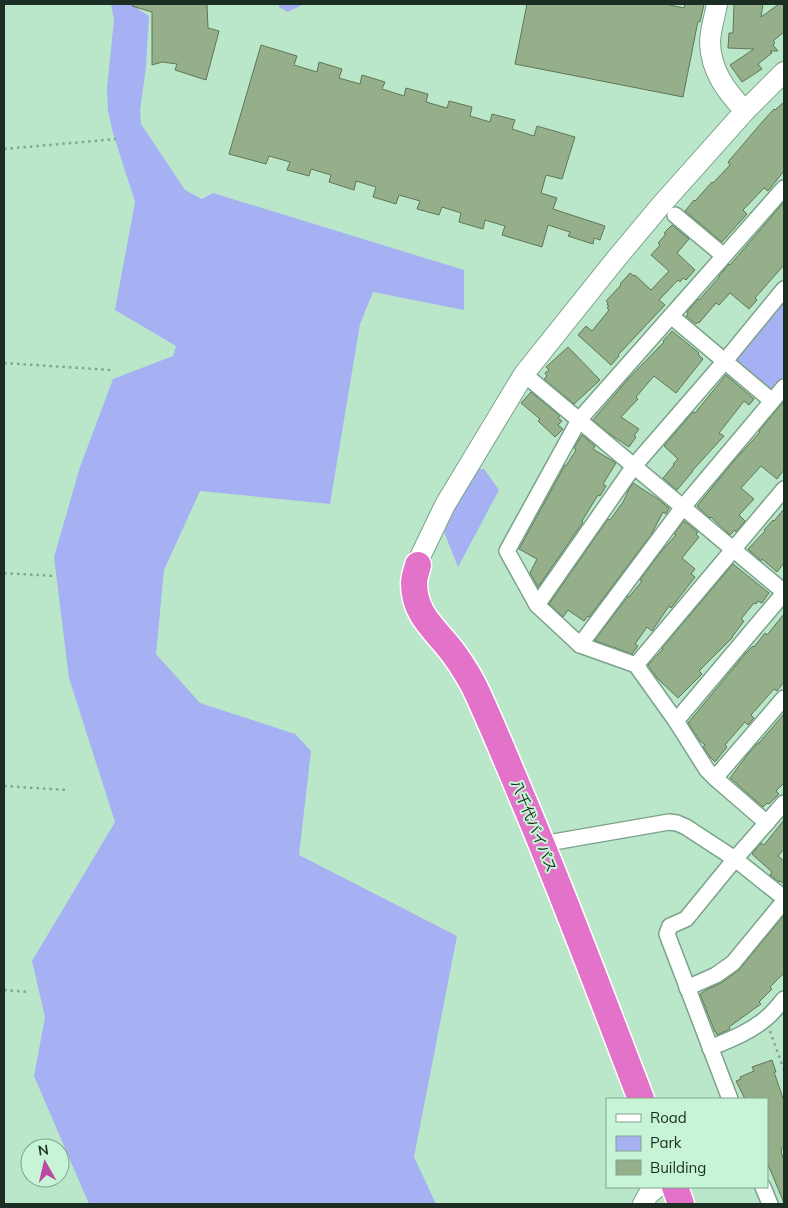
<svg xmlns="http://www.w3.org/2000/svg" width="788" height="1208" font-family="Mulish,'Noto Sans JP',sans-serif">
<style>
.green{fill:#a6b1f3}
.building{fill:#95af8b;stroke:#5f7755}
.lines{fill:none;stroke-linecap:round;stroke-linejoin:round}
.street-casing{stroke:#7aa389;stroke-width:18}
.secondary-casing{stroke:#7aa389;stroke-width:22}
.highway-casing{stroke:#fff;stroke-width:29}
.path{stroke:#82a58f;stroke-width:2.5;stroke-dasharray:2.5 4;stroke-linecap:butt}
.street{stroke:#fff;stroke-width:15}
.secondary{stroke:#fff;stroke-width:20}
.highway{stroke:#e373c9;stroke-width:26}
.labels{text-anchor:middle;stroke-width:4;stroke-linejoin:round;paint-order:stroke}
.street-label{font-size:14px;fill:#1c2d23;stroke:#c7f3d7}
</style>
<rect width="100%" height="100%" fill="#bae6ca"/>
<g class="green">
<path d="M111,4h27l1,6 10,6 -3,51 -6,44 1,13 44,66 17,9 11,-6 251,77v40l-91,-18 -13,32 -30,180 -130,-13 -36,79 -8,84 44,49 95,31 16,17 -12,104 158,81 -43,221 22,47h-347l-55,-128 11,-59 -13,-56 83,-139 -46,-144 -15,-121 26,-90 33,-88 60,-23 3,-10 -61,-36 20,-108 -22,-69 -5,-22 -1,-23 7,-68z"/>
<path d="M279,4h25l-16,8 -9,-5z"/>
<path d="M784,300v79l-9,11 -8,1 -32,-28 1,-7z"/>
<path d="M476,469h8l15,21 -41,77 -16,-40z"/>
</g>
<g class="building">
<path d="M133,4h74l1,24 11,3 -13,49 -31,-10 2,-6 -15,-2 -10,3v-53l-20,-6z"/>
<path d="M527,4h138l19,4 1,-4h19l-4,18 -2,-1 -15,76 -168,-33z"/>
<path d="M734,4h29l-2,13 18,-13h5v28l-11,9 2,2 -2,2 5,6h-8l2,2 -14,11 4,5 -20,13 -12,-17 24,-16 -26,-1 1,-15h4z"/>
<path d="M261,45l36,11 -3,9 23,7 2,-10 23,7 -3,9 21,6 2,-9 23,7 -3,7 22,7 2,-8 22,6 -2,8 21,6 2,-7 23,6 -2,9 20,6 2,-8 23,6 -3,9 22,7 3,-10 38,11 -13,42 -16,-4 -5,18 16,5 -4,11 52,17 -5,14 -6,-2 -1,6 -25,-8 2,-4 -22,-7 -6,22 -40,-12 3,-9 -20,-6 -2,9 -24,-7 2,-9 -19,-6 -3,8 -22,-6 3,-8 -21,-6 -3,9 -23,-7 3,-10 -20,-6 -2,9 -25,-8 2,-7 -20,-6 -2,7 -22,-6 3,-8 -21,-6 -3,8 -37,-10z"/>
<path d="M784,102v69l-16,20 -4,-3 -21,22 4,4 -25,28 -37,-31 9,-11 1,1 17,-19 1,1 17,-18 -2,-3 35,-41 11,-12 1,1z"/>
<path d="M784,202v63l-29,33 2,2 -8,9 -19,-16 -11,12 -3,-2 -17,20 -1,-1 -2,2 -10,-8 2,-2 -1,-2 11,-13 1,1 21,-24h-1l10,-12 1,1z"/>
<path d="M672,225l17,14 -12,14 18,17 -9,10 -3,-2 -3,4 -2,-2 -19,20 6,5 -47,50 1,1 -8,9 -33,-30 8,-9 6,5 17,-21 -2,-2 2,-2 -2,-1 1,-2 -2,-2 15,-16 -1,-1 10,-11 4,3 1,-1 16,15 18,-19 -18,-16 9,-10 -2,-2 8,-9 -2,-1z"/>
<path d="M672,331l27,22 -1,1 5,5 -27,34 -22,-17 -18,21 2,2 -17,18 18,12 -5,7 2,1 -7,10 -22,-15 -14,-12 35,-41 36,-37 -1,-1z"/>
<path d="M568,347l32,33 -26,24 -30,-25 3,-3 -2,-3 4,-3 -3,-3z"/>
<path d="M726,375l28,24 -5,6 -5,-4 -25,32 5,3 -32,35h1l-16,19 -14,-12 11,-13 -1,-1 5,-5 -14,-13 29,-34 2,1z"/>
<path d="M531,392l29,24 -2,2 4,3 -4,4 5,4 -8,8 -17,-16 2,-2 -19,-16z"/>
<path d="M784,401v69l-7,9 -16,-13 -20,22 13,11 -15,16 6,6 -9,11 -1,-2 -5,5 -19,-18 -1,1 -13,-12 36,-44 27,-30 -1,-1z"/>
<path d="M582,435l13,11 -2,3 23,14 -13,21 3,2 -6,10 -2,-1 -16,26 1,1 -45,65 -8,-14 7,-14 -18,-10 46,-84 1,1 10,-16 -2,-2z"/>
<path d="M633,483l25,16 11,9 -3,6 -3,-2 -12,23 -62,82 -1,-1 -4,5 -16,-11 -5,7 -14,-13 59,-85 2,1 13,-18 4,-8v-1z"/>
<path d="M784,509v54l-7,9 -15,-13 -1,2 -13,-12 17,-18 -1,-1 9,-10 1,1z"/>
<path d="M684,521l14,11 -2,2 3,3 -17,21 13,11 -4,5 4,3 -24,31 -2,-2 -17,25 -5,-4 -12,17 3,2 -6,8 -36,-13 -1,-1 33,-44 1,1 13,-16 -2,-1 20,-27 16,-18 -2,-1z"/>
<path d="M733,564l36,29 -7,10 -4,-2 -2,3 -2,-1 -13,16 3,2 -12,16v1l-33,33 3,3 -24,24 -21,-20 -9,-13 15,-16 -1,-1z"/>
<path d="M784,614v68l-7,9 -3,-2 -23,26 3,3 -6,7 -3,-3 -20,23 2,2 -12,15 -4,-4 -8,-11 2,-2 -5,-4 -12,-18 57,-69 8,-8 1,1 11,-14 2,2z"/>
<path d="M784,714v69l-8,8 3,3 -10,10 -2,-1 -4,4 -33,-29 18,-24 10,-11h1z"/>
<path d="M784,820v29l-6,7 6,5v23l-4,-3 -1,1 -9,-7 2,-3 -20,-18 9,-11 3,2z"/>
<path d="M784,915v58l-14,14 2,2 -13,13 2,2 -32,23 1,2 -13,6 -1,-3h-1l-15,-38 6,-4 15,-7 18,-13z"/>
<path d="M772,1060l4,12h-2l10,29v46l-3,2 1,2 -1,1 3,8v43l-17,-41v-63h-22l-9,-18 5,-2 -1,-2 14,-6 -2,-4z"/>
</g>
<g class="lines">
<defs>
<g id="street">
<path d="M675,215l49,41"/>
<path d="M671,316l101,85"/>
<path d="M524,374l260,218"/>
<path d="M537,605l97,-139 91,-105 59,-72"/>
<path d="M580,645l103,-138 101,-120"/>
<path d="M636,665l148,-176"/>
<path d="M676,721l108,-128"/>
<path d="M715,778l69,-80"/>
<path d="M767,823l-52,-45 -8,-8 -31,-49 -40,-56 -56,-20 -43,-40 -30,-54 72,-131 205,-232"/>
<path d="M542,844l127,-22 8,1 9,4 49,32 49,39"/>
<path d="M687,988l29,-13 17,-12 51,-62"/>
<path d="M710,1048c19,-8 38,-15 54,-28 8,-6 14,-14 20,-21"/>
<path d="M730,1099l-63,-165 3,-8 16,-7 49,-60 49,-56"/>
<path d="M763,1187l7,17"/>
</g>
<g id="secondary">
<path d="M717,4c-2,12 -7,26 -7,39 1,28 16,48 35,68"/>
<path d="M418,565l2,-8 25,-52 79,-131 92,-115 46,-55 83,-93 39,-39"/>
<path d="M643,1204l5,-9 9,-8"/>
</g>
<g id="highway">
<path d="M418,565c-1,5 -4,12 -4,18 0,28 16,42 33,62 10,12 19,26 27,41 17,36 32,73 48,111 42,99 80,201 119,302"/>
<path d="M675,1187l6,17"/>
</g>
</defs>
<use href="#street" class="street-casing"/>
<use href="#secondary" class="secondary-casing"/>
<use href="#highway" class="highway-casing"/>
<g class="path">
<path d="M4,149l112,-10"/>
<path d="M4,363l107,7"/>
<path d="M4,573l50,3"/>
<path d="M4,786l63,4"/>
<path d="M4,990l24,2"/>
<path d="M770,1031l14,39"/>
</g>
<use href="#street" class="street"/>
<use href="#secondary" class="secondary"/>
<use href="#highway" class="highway"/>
</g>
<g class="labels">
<g class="street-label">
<text transform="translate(534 826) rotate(68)" y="5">八千代バイパス</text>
</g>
</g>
<rect width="788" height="1208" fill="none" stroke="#1c2d23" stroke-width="10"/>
<rect x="606" y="1098" width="162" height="90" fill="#c7f3d7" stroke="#83a48f"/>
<rect x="616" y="1114" width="25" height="8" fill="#ffffff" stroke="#83a48f"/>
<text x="650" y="1123" font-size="15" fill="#1c2d23">Road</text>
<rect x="616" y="1136" width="25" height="15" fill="#a6b1f3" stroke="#83a48f"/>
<text x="650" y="1148" font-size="15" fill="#1c2d23">Park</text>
<rect x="616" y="1160" width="25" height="15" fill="#95af8b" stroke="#83a48f"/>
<text x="650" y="1173" font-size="15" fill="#1c2d23">Building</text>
<g transform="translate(45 1163) rotate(352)"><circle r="24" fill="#c7f3d7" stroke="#83a48f"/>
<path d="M0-4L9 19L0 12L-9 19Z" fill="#bc49a4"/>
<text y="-8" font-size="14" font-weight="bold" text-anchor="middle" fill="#1c2d23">N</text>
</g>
</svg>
